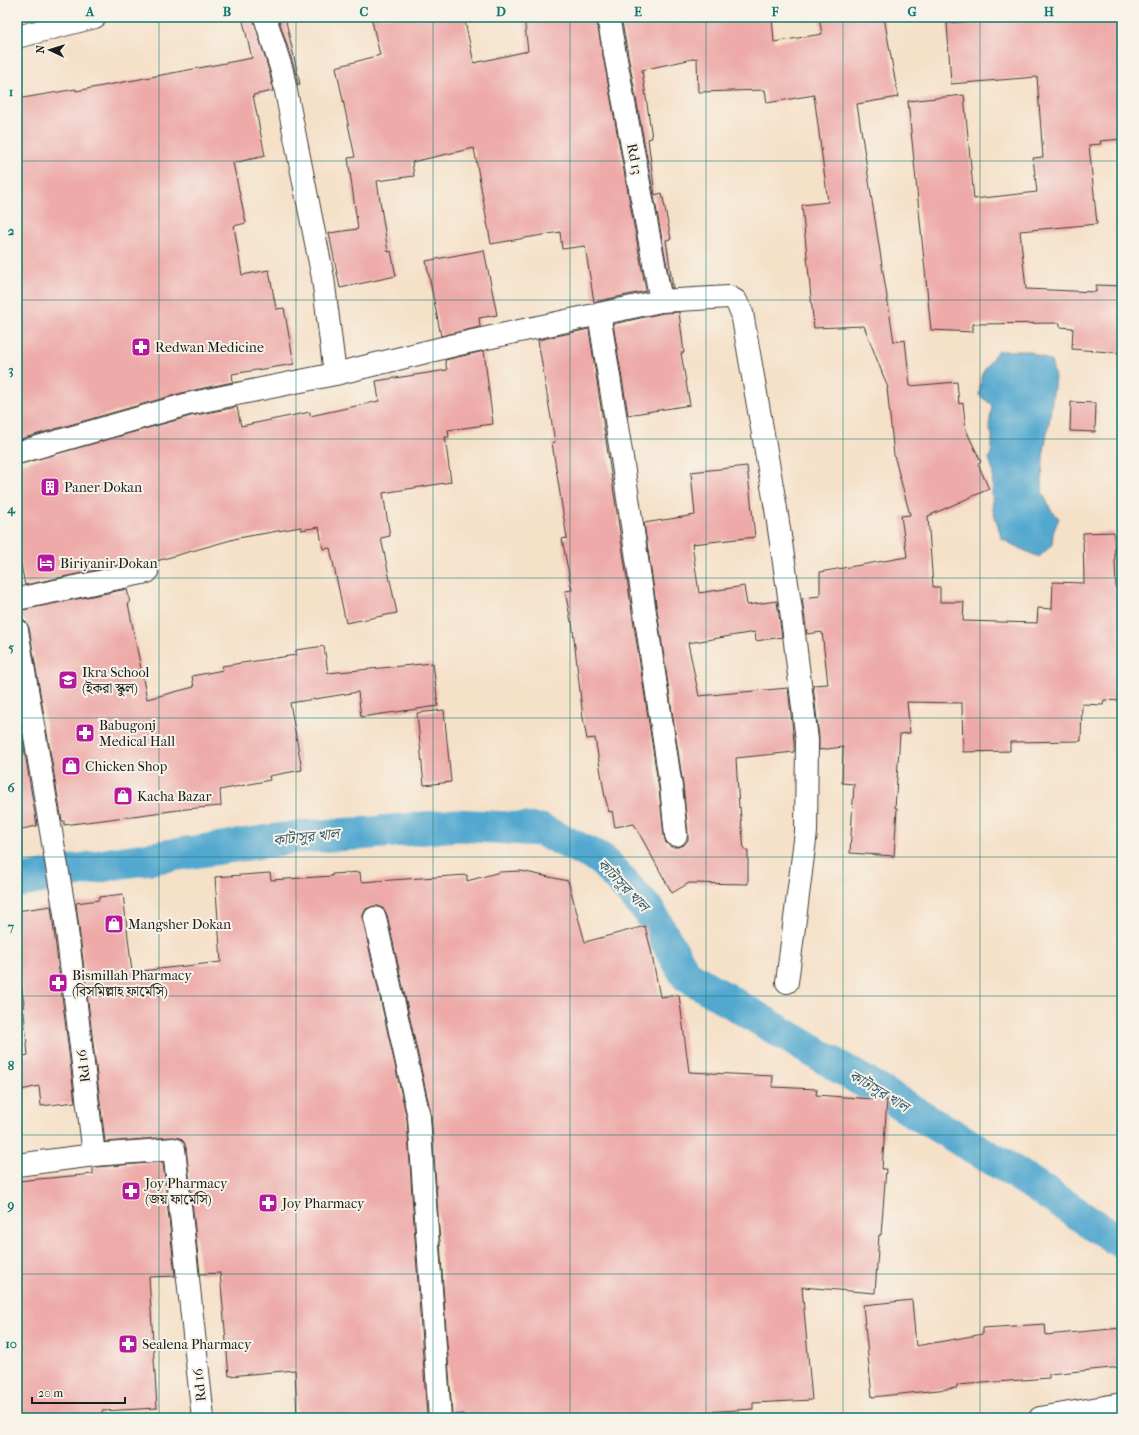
<svg xmlns="http://www.w3.org/2000/svg" width="1139" height="1435" font-family="'IM FELL French Canon','Noto Serif Bengali',serif">
<style>
.water{fill:#52a8cf;stroke:#376276}
.lines{fill:none;stroke-linecap:round;stroke-linejoin:round}
.canal{stroke:#52a8cf;stroke-width:33}
.building{fill:#edaaa9}
.minor-casing{stroke:#3d3936;stroke-width:24}
.minor{stroke:#fff;stroke-width:22}
.grid{fill:none;stroke:#0f766e;stroke-width:1;stroke-opacity:0.55}
.labels{text-anchor:middle;stroke-width:4;stroke-linejoin:round;paint-order:stroke}
.street-label{font-size:14px;fill:#1c1c1c;stroke:#f7f3e8}
.poi-label{font-size:14px;fill:#1c1c1c;stroke:#f7f3e8;text-anchor:start}
.water-label{font-size:15px;font-style:italic;fill:#345b6d;stroke:#f7f3e8}
.neatline{fill:none;stroke:#0f766e;stroke-width:1.5}
.grid-label{font-size:13px;text-anchor:middle;font-weight:bold;fill:#0f766e}
</style>
<rect width="100%" height="100%" fill="#f7f3e8"/>
<filter id="ink" filterUnits="userSpaceOnUse"><feTurbulence type="fractalNoise" baseFrequency=".025" numOctaves="2"/><feDisplacementMap in="SourceGraphic" scale="8" xChannelSelector="R" yChannelSelector="G"/><feConvolveMatrix kernelMatrix="1 2 1 2 8 2 1 2 1" color-interpolation-filters="sRGB"/></filter>
<filter id="wash" filterUnits="userSpaceOnUse"><feTurbulence type="fractalNoise" baseFrequency=".012" numOctaves="4" result="noise"/><feDisplacementMap in="SourceGraphic" scale="16" xChannelSelector="R" yChannelSelector="G"/><feGaussianBlur stdDeviation="0.9" result="paint"/><feColorMatrix in="noise" values="0 0 0 0 0 0 0 0 0 0 0 0 0 0 0 0 0 1.4 0 .05"/><feComposite in="paint" operator="in"/></filter>
<g filter="url(#wash)">
<rect width="100%" height="100%" fill="#f5e0c8"/>
<path class="water" d="M997,351h31l23,10 4,17 -6,45 -6,33 -1,36 9,18 8,8 -6,15 -1,12 -13,12 -20,-9 -17,-9 -9,-29 -1,-17 1,-21 -4,-14 3,-8v-15l-3,-8 3,-22 -13,-10 3,-21z"/>
<g class="lines">
<path class="canal" d="M17,882l100,-19 180,-26 75,-4 85,-8 84,5 60,29 48,52 37,64 325,195 111,73"/>
</g>
<g id="blocks">
<g class="building">
<path d="M242,17h11l17,57 3,17 -20,4 12,61 -32,7 13,60 -12,3 8,49 27,-5 7,39 8,-1 10,56 -62,10 1,8 -48,10 -168,48v-341l59,-10v2l176,-33z"/>
<path d="M278,17h7l15,67 -2,1 -4,-18z"/>
<path d="M371,17h93l10,46 54,-12 -4,-34h72l50,274 -52,11 -9,-56 -23,3 -2,-17 -69,12 -17,-96 -62,14 2,14 -37,5 11,71 3,-1 5,25 -56,12 -11,-55 29,-4 -10,-71 7,-1 -19,-90 44,-12z"/>
<path d="M621,17h151l2,25 48,-8 -3,-17h65l14,80 -41,7 37,238 11,-2 5,46 47,-4 2,22 4,-1 3,27 15,32 -3,2 11,25 -61,27 5,71h7v15h24l-1,19 74,2 1,-15 14,1 1,-27 31,1 -1,-50 31,-1 2,56h5l-2,26 1,60h2v27l-18,-1 -1,5 -21,-1 -1,37 -71,1v9l-47,1 -1,-49 -55,-1 3,31 -10,1 -5,74h2l-3,48 -44,-3 4,-69 -12,-1 1,-36 -24,3v-12l-6,-53 15,-1 -6,-52 -15,2 -5,-36 18,-2v-24l87,-15 -6,-41 9,-1 -16,-60 -7,-67h1l-24,-62 -50,2 -12,-123 26,-3 -14,-107 -47,8 -2,-13 -67,2 -1,-34 -55,12 10,68 -4,1 7,56 7,-2 9,46 -5,1 7,48h-2z"/>
<path d="M1024,17h98v78h-3l3,27v17l-22,2 1,3 -12,1 8,79 -77,7 6,58 70,3v-7l26,1v67l-50,-4 1,-21 -13,-1v-4l-87,1v8l-42,-2 -23,-229 56,-6 10,104 63,-7 -4,-34 10,-1 -6,-80 -86,7 -4,-61z"/>
<path d="M484,250l13,65 -18,3 1,9 -39,9 -15,-75z"/>
<path d="M679,312l5,41h-3l9,52 -62,10 -15,-91 50,-11z"/>
<path d="M589,329l70,460 5,47 2,7 5,4h7l6,-2 4,-5v-6l-5,-49 -39,-262 51,-8 -4,-43 56,-6 8,71 -63,7 7,49 45,-7 3,19 30,-4 5,36 -26,4 -1,-9 -67,11 11,53 89,-8 6,53v11l-58,6 3,50 1,-1 4,43h4v34l-59,-1 -17,10 -38,-69 -19,3 -3,-16 -3,1 -4,-15 -10,-59 -8,1 -4,-21 -11,-97 -1,1 -6,-31 7,-1 -10,-51 5,-1 -15,-95 3,-1 -17,-102z"/>
<path d="M484,351l9,73 -45,6 1,7h-4l6,45 -68,11 7,43 -9,2 16,75 -51,10 -16,-75 -7,1 -4,-22 -18,3v-3l-63,11 -85,24 -9,-2 -119,25 -8,-41v-79l174,-49 46,-9 4,19 69,-14v4l69,-15 -3,-20 71,-11 -2,-10z"/>
<path d="M1071,402l25,1 -1,29 -25,-1z"/>
<path d="M127,589l3,14h-2l19,96 47,-12 -2,-11 31,-6 -1,-4 74,-11v-5l28,-4 4,27 105,-10 5,43 -77,11 -3,-25 -68,11 12,67 -33,6 1,4 -50,10 1,16 -35,3 -122,16v-4h-2l-33,-193 -3,-6 -4,-4h-5v-7z"/>
<path d="M17,705l20,121 -20,4z"/>
<path d="M444,710l7,72 -27,3 -7,-72z"/>
<path d="M521,871l47,10 17,61 60,-16 6,24 9,47 19,-2 10,77 84,4 -1,11 45,2 -1,6 71,5 -5,69h4l-5,66h-2l-4,58 -73,-6 10,113 -59,3v6l-96,6 1,3h-194v-4l-12,1 -21,-301 -44,-199 -3,-6 -6,-3h-5l-7,3 -3,6v6l44,198 20,298 -130,1 -2,-48 -66,6 -9,-103 -20,1 -14,-126 -2,-6 -4,-4 -7,-1 -68,5 -29,-239 23,-3v-3l24,-3 9,78 89,-10 -6,-85 55,-4 1,7 61,-4v-2l28,-2 1,10 106,-7v6l33,-9z"/>
<path d="M51,906l24,196 -34,4 -2,-20 -22,5v-33l11,-3 -5,-52h1l-5,-29h1l-3,-24v-39z"/>
<path d="M163,1162l12,114 -26,1 8,131 -55,3v7h-85v-237l76,-7v-6l2,-1z"/>
<path d="M912,1300l4,46 67,-12v-6l62,-4 1,11 76,-7v39l-73,7v4l-92,7v3l-85,9 -9,-92z"/>
</g>
</g>
</g>
<g filter="url(#ink)">
<use href="#blocks" fill-opacity="0" stroke="#3d3936" stroke-width="1"/>
<g class="lines">
<defs>
<g id="minor">
<path d="M265,17l17,54 41,207 12,96"/>
<path d="M608,17l53,284"/>
<path d="M17,37l78,-20"/>
<path d="M599,314l23,144 49,329 5,48"/>
<path d="M17,453l171,-49 147,-30 124,-30 140,-30 62,-13 68,-4 7,4 6,12 34,196 15,101 16,130 -1,92 -19,150"/>
<path d="M17,599l130,-27"/>
<path d="M17,630l48,284 29,241 80,-6 29,269"/>
<path d="M375,918l44,199 21,301"/>
<path d="M17,1165l77,-10"/>
<path d="M1040,1418l82,-14"/>
</g>
</defs>
<use href="#minor" class="minor-casing"/>
<use href="#minor" class="minor"/>
</g>
</g>
<path class="grid" d="M159,17v1401M296,17v1401M433,17v1401M570,17v1401M706,17v1401M843,17v1401M980,17v1401M17,161h1105M17,300h1105M17,439h1105M17,578h1105M17,718h1105M17,857h1105M17,996h1105M17,1135h1105M17,1274h1105"/>
<defs>
<symbol id="pharmacy-square" viewBox="-11 -11 22 22"><rect x="-9" y="-9" width="18" height="18" rx="4" fill="#b5179e" stroke="#f7f3e8"/><path d="M-2-6h4v4h4v4h-4v4h-4v-4h-4v-4h4Z" fill="#fff"/></symbol>
<symbol id="building-square" viewBox="-11 -11 22 22"><rect x="-9" y="-9" width="18" height="18" rx="4" fill="#b5179e" stroke="#f7f3e8"/><path d="M-4-6H4V6H1V3H-1V6H-4ZM-2.5-4.3h1.7v1.8h-1.7ZM.8-4.3h1.7v1.8H.8ZM-2.5-1h1.7V.8h-1.7ZM.8-1h1.7V.8H.8Z" fill="#fff"/></symbol>
<symbol id="hotel-square" viewBox="-11 -11 22 22"><rect x="-9" y="-9" width="18" height="18" rx="4" fill="#b5179e" stroke="#f7f3e8"/><path d="M-6-4.5h1.5V1H6V5H4.5V3h-9V5H-6ZM-4 0a1.8 1.8 0 1 1 3.6 0ZM.5 0V-2.5h3Q6-2.5 6 0Z" fill="#fff"/></symbol>
<symbol id="school-square" viewBox="-11 -11 22 22"><rect x="-9" y="-9" width="18" height="18" rx="4" fill="#b5179e" stroke="#f7f3e8"/><path d="M0-5L7-2L0 1L-7-2ZM-4 1L0 2.5L4 1V4Q0 6-4 4Z" fill="#fff"/></symbol>
<symbol id="shop-square" viewBox="-11 -11 22 22"><rect x="-9" y="-9" width="18" height="18" rx="4" fill="#b5179e" stroke="#f7f3e8"/><path d="M-5-2.5h2.3a2.7 3.5 0 0 1 5.4 0H5L5.5 6h-11ZM-1.5-2.5h3a1.5 2.3 0 0 0-3 0Z" fill="#fff"/></symbol>
</defs>
<g fill-rule="evenodd">
<use href="#pharmacy-square" x="130" y="336" width="22" height="22"/>
<use href="#building-square" x="39" y="476" width="22" height="22"/>
<use href="#hotel-square" x="35" y="552" width="22" height="22"/>
<use href="#school-square" x="57" y="669" width="22" height="22"/>
<use href="#pharmacy-square" x="74" y="722" width="22" height="22"/>
<use href="#shop-square" x="60" y="755" width="22" height="22"/>
<use href="#shop-square" x="112" y="785" width="22" height="22"/>
<use href="#shop-square" x="103" y="913" width="22" height="22"/>
<use href="#pharmacy-square" x="47" y="972" width="22" height="22"/>
<use href="#pharmacy-square" x="120" y="1180" width="22" height="22"/>
<use href="#pharmacy-square" x="257" y="1192" width="22" height="22"/>
<use href="#pharmacy-square" x="117" y="1333" width="22" height="22"/>
</g>
<g class="labels">
<g class="street-label">
<text transform="translate(635 159) rotate(79)" y="5">Rd 13</text>
<text transform="translate(83 1066) rotate(-97)" y="5">Rd 16</text>
<text transform="translate(199 1385) rotate(-96)" y="5">Rd 16</text>
</g>
<g class="poi-label">
<text x="155" y="352">Redwan Medicine</text>
<text x="64" y="492">Paner Dokan</text>
<text x="60" y="568">Biriyanir Dokan</text>
<text x="82" y="677">Ikra School<tspan x="82" dy="16">(ইকরা স্কুল)</tspan></text>
<text x="99" y="730">Babugonj<tspan x="99" dy="16">Medical Hall</tspan></text>
<text x="85" y="771">Chicken Shop</text>
<text x="137" y="801">Kacha Bazar</text>
<text x="128" y="929">Mangsher Dokan</text>
<text x="72" y="980">Bismillah Pharmacy<tspan x="72" dy="16">(বিসমিল্লাহ ফার্মেসি)</tspan></text>
<text x="145" y="1188">Joy Pharmacy<tspan x="145" dy="16">(জয় ফার্মেসি)</tspan></text>
<text x="282" y="1208">Joy Pharmacy</text>
<text x="142" y="1349">Sealena Pharmacy</text>
</g>
<g class="water-label">
<text transform="translate(306 837) rotate(-6)" y="5">কাটাসুর খাল</text>
<text transform="translate(623 885) rotate(46)" y="5">কাটাসুর খাল</text>
<text transform="translate(879 1091) rotate(31)" y="5">কাটাসুর খাল</text>
</g>
</g>
<rect width="1139" height="1435" fill="none" stroke="#f7f3e8" stroke-width="44"/>
<g transform="translate(50 50) rotate(274)" stroke="#f7f3e8" stroke-width="3" paint-order="stroke">
<path d="M0-3L7 15L0 10L-7 15Z" fill="#1c1c1c"/>
<text y="-6" font-size="11" font-weight="bold" text-anchor="middle" fill="#1c1c1c">N</text>
</g>
<path d="M32 1397v6h93v-6" fill="none" stroke="#1c1c1c" stroke-width="2"/>
<text x="38" y="1397" font-size="12" fill="#1c1c1c" stroke="#f7f3e8" stroke-width="3" paint-order="stroke">20 m</text>
<rect x="22" y="22" width="1095" height="1391" class="neatline"/>
<g class="grid-label">
<text x="90" y="16">A</text>
<text x="227" y="16">B</text>
<text x="364" y="16">C</text>
<text x="501" y="16">D</text>
<text x="638" y="16">E</text>
<text x="775" y="16">F</text>
<text x="912" y="16">G</text>
<text x="1049" y="16">H</text>
<text x="11" y="96">1</text>
<text x="11" y="235">2</text>
<text x="11" y="374">3</text>
<text x="11" y="513">4</text>
<text x="11" y="652">5</text>
<text x="11" y="792">6</text>
<text x="11" y="931">7</text>
<text x="11" y="1070">8</text>
<text x="11" y="1209">9</text>
<text x="11" y="1348">10</text>
</g>
</svg>
